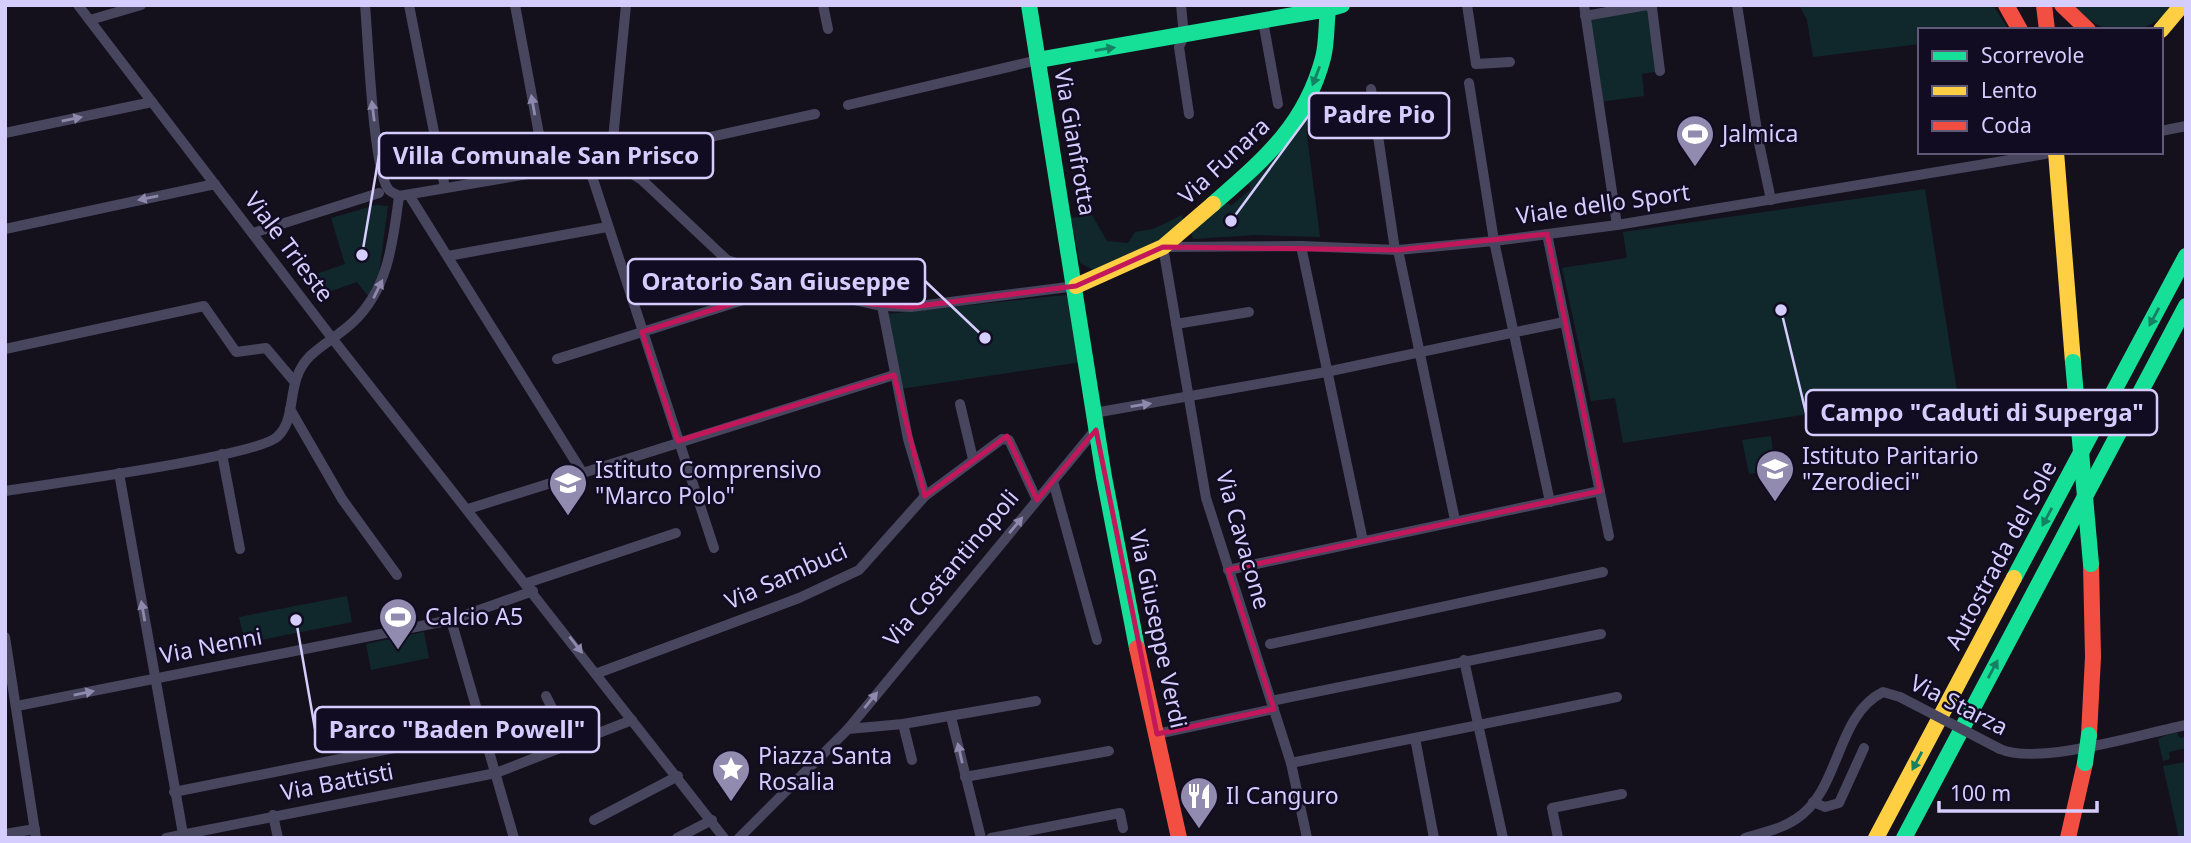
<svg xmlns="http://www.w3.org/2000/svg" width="2191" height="843" font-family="'Noto Sans',sans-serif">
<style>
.green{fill:#10282b}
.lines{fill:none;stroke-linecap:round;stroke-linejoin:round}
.street{stroke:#48455e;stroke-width:10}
.fast{stroke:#16e098;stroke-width:16}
.slow{stroke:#ffcf43;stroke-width:16}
.jam{stroke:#f24e42;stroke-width:16}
.street-bridge{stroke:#48455e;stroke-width:10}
.fast-bridge{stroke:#16e098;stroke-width:16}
.oneway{fill:#148163}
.oneway2{fill:#8f89ae}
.marked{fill:none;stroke:#c2185b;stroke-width:5;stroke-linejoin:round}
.labels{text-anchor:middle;stroke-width:5;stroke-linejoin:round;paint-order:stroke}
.poi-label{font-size:23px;fill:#d6cdff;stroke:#110c22;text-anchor:start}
.street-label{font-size:23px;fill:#d6cdff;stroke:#110c22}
.leader{fill:none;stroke:#d6cdff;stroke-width:2.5}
.callout-dot{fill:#d6cdff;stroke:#110c22;stroke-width:2.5}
.callout{fill:#110c22;stroke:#d6cdff;stroke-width:2.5}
.callout-label{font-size:24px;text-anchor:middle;font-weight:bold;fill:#d6cdff}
</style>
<rect width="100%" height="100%" fill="#14111d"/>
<g class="green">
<path d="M1647,5l13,66 -18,3 2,22 -45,6 -14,-86z"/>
<path d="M1799,5h194l16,25h-89v14l-107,13 -6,-37z"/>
<path d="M2071,5h104c-34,36 -70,34 -104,0z"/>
<path d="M1317,95l3,16 -14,17 14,109 -64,-2 -63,4 -2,-8 33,-28 8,2 19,-16 -3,-6c30,-27 51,-52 69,-88z"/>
<path d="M1925,189l32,202 -334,52 -8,-45 -24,3 -29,-133 65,-10 -4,-26z"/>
<path d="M376,205l12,1 -9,67 -11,23 -11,-14 -43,15 -12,-18 43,-15 -14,-46z"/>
<path d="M1092,215l15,26 21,2 7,-11 18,-3 29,-14 2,6 -20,18 -71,31 -13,-7 -9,-45z"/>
<path d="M1066,295l7,7 9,60 -182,27 -12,-75z"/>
<path d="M1771,436l4,33 -26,5 -7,-34z"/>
<path d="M347,596l5,26 -107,21 -6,-26z"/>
<path d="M424,632l5,26 -58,12 -5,-26z"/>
<path d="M2176,731l4,7 6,-1v11l-17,4 1,7 -7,2 -5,-22z"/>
<path d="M2186,762v76h-7l-16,-72z"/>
</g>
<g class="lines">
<g class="street">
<path d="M78,5l254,333 392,500"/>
<path d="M365,5c3,31 8,168 24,185 3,3 7,4 10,6"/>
<path d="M409,5l36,183"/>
<path d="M515,5l31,167"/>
<path d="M823,5l5,24"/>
<path d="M1181,5l3,31 -5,11 10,67"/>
<path d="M1467,5l9,59 34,-2"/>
<path d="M1584,5l33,220"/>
<path d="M1737,5l22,138 12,57"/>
<path d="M1585,16l62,-11 5,3 8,63"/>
<path d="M90,20l51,-15"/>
<path d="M1263,21l15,83"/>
<path d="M1469,83l25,158 56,261"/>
<path d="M1371,89l24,161"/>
<path d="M848,105l190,-45"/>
<path d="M2161,131l25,-5"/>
<path d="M5,133l147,-31"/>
<path d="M611,160l31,20 85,80 92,32 63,14 29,1 165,-21"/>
<path d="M611,160l15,-155"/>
<path d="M588,164l126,384"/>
<path d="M409,195l173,277"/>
<path d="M399,196l189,-32 227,-50"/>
<path d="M5,229l210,-45"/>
<path d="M253,233l126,-40"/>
<path d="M1547,234l62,302"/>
<path d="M1301,246l62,295"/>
<path d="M1398,250l57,270"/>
<path d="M448,256l159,-29"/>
<path d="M882,306l26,133 17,57"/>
<path d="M1176,324l73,-12"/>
<path d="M5,349l199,-43 32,46 30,-4 27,32"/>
<path d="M557,359l199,-63 5,-22"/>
<path d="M960,404l13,55"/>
<path d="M290,409l52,90 55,76"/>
<path d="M1094,413l232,-41 238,-50"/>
<path d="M222,454l18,95"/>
<path d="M119,473l64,361"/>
<path d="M1053,481l44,159"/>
<path d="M5,491c43,-7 249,-34 272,-54 22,-20 7,-55 33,-81 13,-12 29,-21 42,-33 36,-33 41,-80 47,-127"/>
<path d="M468,509l426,-134"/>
<path d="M1228,570l372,-79"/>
<path d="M527,583l149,-50"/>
<path d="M451,620l63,218"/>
<path d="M5,637l31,201"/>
<path d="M1270,644l333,-72"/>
<path d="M1464,660l39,178"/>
<path d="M598,673l201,-75 60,-28 66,-74 77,-57 7,1 28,60"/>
<path d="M546,696l24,48"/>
<path d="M1271,701l330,-67"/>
<path d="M17,706l434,-86 82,-29"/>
<path d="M951,717l30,121"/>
<path d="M903,724l9,36"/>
<path d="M848,729l55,-5 133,-23"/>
<path d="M1157,734l117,-25"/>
<path d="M1415,738l19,100"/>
<path d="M2000,749c38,17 142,-15 186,-24"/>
<path d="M1291,763l326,-66"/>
<path d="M965,777l144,-26"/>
<path d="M174,792l311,-62"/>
<path d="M1813,802l12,5 14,-4 25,-55"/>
<path d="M273,815l5,23"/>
<path d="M594,820l84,-44"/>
<path d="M5,834l30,-5"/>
<path d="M166,838l330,-65 136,-53"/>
<path d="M677,838l35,-18"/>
<path d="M739,838l109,-109 248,-300"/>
<path d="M991,838l129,-25 3,15"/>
<path d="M1307,838l-16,-75 -85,-265 -43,-251 138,-1 97,4 96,-9 123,-16 428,-71"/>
<path d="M1558,838l-6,-30 70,-14"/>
<path d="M1745,838c17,-5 36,-9 51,-19 45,-29 39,-103 87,-127l17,5"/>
</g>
<g class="fast">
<path d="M1029,5l75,472 33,171"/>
<path d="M1328,9l14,-4"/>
<path d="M1038,60l290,-51c-2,16 -1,34 -5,49 -18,68 -60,102 -110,146"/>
<path d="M2014,578l172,-322"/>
<path d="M1904,838l282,-532"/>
</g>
<g class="slow">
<path d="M2161,30l21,-25"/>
<path d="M2056,152l17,210"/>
<path d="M1076,286l87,-39 50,-43"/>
<path d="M1876,838l138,-260"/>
</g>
<g class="jam">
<path d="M2006,5l14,25"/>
<path d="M2044,5l3,25"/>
<path d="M2062,5l26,25"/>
<path d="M1137,648l42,190"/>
<path d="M2089,735l4,-78 -2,-93"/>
<path d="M2068,838l17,-75"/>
</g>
<path class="street-bridge" d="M1900,697l100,52"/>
<g class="fast-bridge">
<path d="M2073,362l18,202"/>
<path d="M2085,763l4,-28"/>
</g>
</g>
<defs><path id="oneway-solid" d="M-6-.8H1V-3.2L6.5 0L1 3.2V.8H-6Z" transform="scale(1.75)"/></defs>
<g class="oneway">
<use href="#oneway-solid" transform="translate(1105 49) rotate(-9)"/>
<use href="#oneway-solid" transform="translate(1316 76) rotate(111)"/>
<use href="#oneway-solid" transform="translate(2154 317) rotate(118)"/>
<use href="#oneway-solid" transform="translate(2047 517) rotate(118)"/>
<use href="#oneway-solid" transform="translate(1993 669) rotate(-62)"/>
<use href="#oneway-solid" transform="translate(1917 761) rotate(118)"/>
</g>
<g class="oneway2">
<use href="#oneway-solid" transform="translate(533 105) rotate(-100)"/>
<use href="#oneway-solid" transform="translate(373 111) rotate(-97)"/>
<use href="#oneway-solid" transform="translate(72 119) rotate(-12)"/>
<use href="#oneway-solid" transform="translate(148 198) rotate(168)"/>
<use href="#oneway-solid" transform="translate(378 289) rotate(-64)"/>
<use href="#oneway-solid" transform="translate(1141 405) rotate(-9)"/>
<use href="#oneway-solid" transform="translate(1016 525) rotate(-50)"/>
<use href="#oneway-solid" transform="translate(143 611) rotate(-100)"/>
<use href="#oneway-solid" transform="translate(576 645) rotate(52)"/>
<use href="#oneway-solid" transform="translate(84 693) rotate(-11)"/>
<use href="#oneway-solid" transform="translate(871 700) rotate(-51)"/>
<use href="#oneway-solid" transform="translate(960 753) rotate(-103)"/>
</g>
<path class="marked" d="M1547,234l53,257 -372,79 46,139 -117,25 -61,-304 -59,70 -30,-64 -82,60 -31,-121 -216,66 -36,-109 114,-36 5,-22 108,30 42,3 165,-21 87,-39 235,3z"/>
<defs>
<symbol id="stadium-pin" viewBox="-11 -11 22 30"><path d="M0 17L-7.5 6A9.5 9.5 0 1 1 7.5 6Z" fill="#928bb0" stroke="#110c22"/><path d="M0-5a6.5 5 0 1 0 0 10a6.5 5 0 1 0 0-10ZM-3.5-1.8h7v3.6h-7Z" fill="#fff"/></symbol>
<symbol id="school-pin" viewBox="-11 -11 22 30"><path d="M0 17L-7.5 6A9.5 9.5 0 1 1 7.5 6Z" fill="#928bb0" stroke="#110c22"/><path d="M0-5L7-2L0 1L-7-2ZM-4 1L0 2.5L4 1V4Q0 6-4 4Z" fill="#fff"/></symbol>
<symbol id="sight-pin" viewBox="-11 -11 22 30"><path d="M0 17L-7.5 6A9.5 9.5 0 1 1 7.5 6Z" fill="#928bb0" stroke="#110c22"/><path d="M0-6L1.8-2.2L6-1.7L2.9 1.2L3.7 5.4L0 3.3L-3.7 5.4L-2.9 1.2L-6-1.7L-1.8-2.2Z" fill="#fff"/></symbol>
<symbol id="restaurant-pin" viewBox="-11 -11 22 30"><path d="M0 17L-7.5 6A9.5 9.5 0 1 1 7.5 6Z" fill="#928bb0" stroke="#110c22"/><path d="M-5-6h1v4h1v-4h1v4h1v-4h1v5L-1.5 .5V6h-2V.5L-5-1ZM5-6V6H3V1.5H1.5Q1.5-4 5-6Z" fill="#fff"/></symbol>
</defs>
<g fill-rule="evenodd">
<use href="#stadium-pin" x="1673" y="112" width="44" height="60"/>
<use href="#school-pin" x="1753" y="447" width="44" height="60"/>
<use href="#school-pin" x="546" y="461" width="44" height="60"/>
<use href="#stadium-pin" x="376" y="595" width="44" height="60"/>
<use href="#sight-pin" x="709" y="747" width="44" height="60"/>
<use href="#restaurant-pin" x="1177" y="774" width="44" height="60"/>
</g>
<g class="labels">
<g class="poi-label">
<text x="1722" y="142">Jalmica</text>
<text x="1802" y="464">Istituto Paritario<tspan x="1802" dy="26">"Zerodieci"</tspan></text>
<text x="595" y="478">Istituto Comprensivo<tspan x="595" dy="26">"Marco Polo"</tspan></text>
<text x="425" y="625">Calcio A5</text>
<text x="758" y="764">Piazza Santa<tspan x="758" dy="26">Rosalia</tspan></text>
<text x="1226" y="804">Il Canguro</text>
</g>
<g class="street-label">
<text transform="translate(1075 142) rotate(80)" y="8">Via Gianfrotta</text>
<text transform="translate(1224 161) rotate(-43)" y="8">Via Funara</text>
<text transform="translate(1603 204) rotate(-8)" y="8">Viale dello Sport</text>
<text transform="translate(289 247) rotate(53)" y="8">Viale Trieste</text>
<text transform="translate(1243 540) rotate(74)" y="8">Via Cavacone</text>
<text transform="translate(2001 555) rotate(-62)" y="8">Autostrada del Sole</text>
<text transform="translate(951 568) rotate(-50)" y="8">Via Costantinopoli</text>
<text transform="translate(786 576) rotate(-24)" y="8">Via Sambuci</text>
<text transform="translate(1158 629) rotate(78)" y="8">Via Giuseppe Verdi</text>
<text transform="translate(211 646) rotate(-11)" y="8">Via Nenni</text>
<text transform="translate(1959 705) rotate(27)" y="8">Via Starza</text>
<text transform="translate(337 782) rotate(-11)" y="8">Via Battisti</text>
</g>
</g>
<path class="leader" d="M1231 221L1309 115M362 255L379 155M985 338L925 281M1781 310L1806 413M296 620L315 729"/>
<g class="callout-dot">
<circle cx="1231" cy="221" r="7"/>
<circle cx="362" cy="255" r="7"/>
<circle cx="985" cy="338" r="7"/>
<circle cx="1781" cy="310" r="7"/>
<circle cx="296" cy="620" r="7"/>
</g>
<g class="callout">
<rect x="1309" y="93" width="140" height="45" rx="7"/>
<rect x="379" y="133" width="334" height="45" rx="7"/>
<rect x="628" y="259" width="297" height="45" rx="7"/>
<rect x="1806" y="390" width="351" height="45" rx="7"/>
<rect x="315" y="707" width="284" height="45" rx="7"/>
</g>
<g class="callout-label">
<text x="1379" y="123">Padre Pio</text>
<text x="546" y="164">Villa Comunale San Prisco</text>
<text x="776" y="290">Oratorio San Giuseppe</text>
<text x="1982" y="421">Campo "Caduti di Superga"</text>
<text x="457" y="738">Parco "Baden Powell"</text>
</g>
<rect width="2191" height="843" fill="none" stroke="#d6cdff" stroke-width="14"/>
<rect x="1918" y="28" width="245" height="126" fill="#110c22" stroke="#60597a" stroke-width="2"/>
<rect x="1932" y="51" width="35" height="10" fill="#16e098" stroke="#60597a" stroke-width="2"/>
<text x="1981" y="63" font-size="21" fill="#d6cdff">Scorrevole</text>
<rect x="1932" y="86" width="35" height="10" fill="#ffcf43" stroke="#60597a" stroke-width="2"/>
<text x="1981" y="98" font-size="21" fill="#d6cdff">Lento</text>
<rect x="1932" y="121" width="35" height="10" fill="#f24e42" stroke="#60597a" stroke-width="2"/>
<text x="1981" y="133" font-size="21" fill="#d6cdff">Coda</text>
<path d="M1939 801v10h158v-10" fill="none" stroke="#d6cdff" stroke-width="3.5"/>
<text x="1950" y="801" font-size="21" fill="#d6cdff" stroke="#110c22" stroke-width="5" paint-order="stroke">100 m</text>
</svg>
